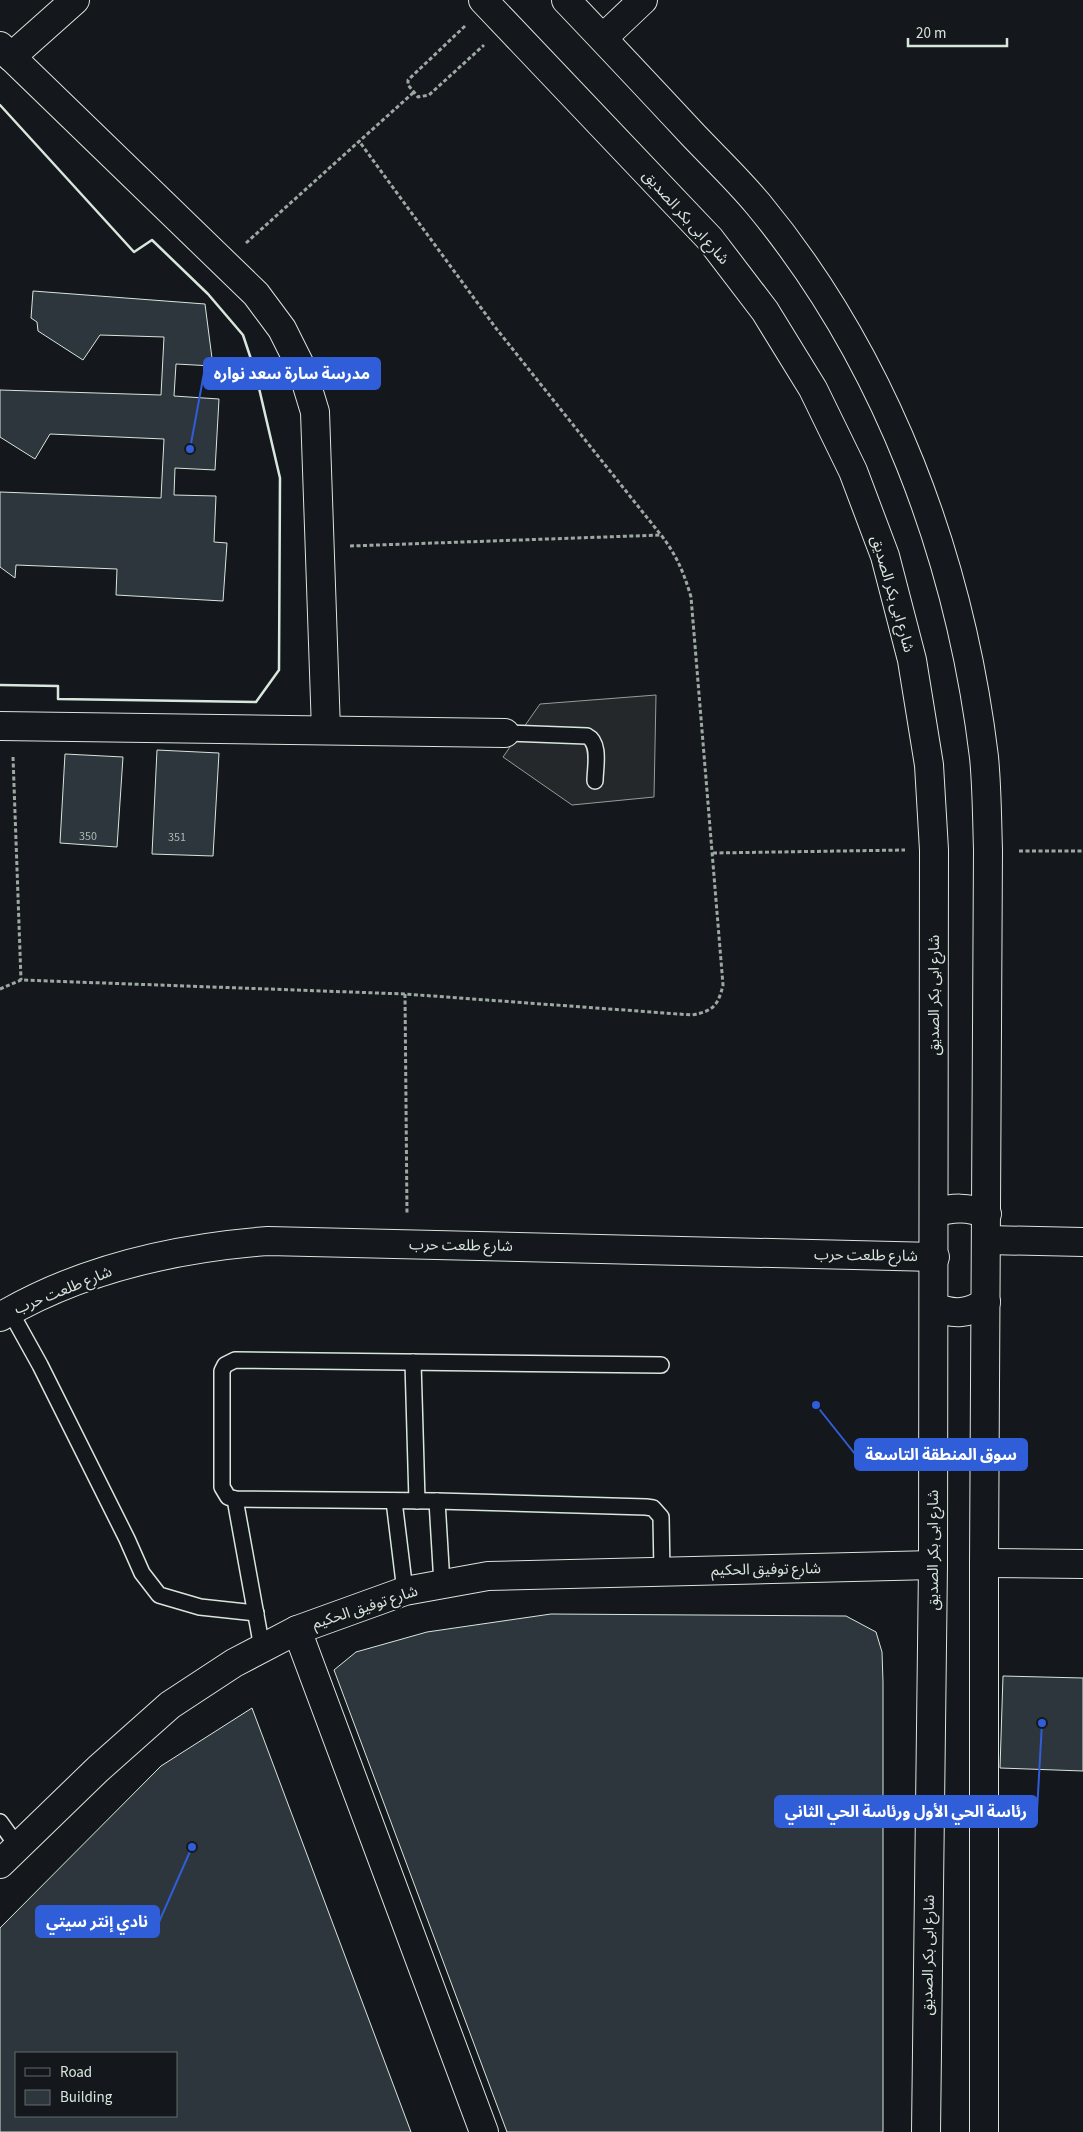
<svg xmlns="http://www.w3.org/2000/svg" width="1083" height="2132" font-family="'Source Sans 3','Noto Sans Arabic',sans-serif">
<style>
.parking{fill:#24282b;stroke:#939e99}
.building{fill:#2c363c;stroke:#d8e6dc;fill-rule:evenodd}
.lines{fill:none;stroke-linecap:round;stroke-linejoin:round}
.service-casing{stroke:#d8e6dc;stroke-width:18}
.minor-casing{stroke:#d8e6dc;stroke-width:30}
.tertiary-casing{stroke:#d8e6dc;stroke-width:30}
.secondary-casing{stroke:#d8e6dc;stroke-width:30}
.path{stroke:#9da8a2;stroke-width:3;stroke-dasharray:4 2.5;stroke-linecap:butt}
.service{stroke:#14181c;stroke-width:15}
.minor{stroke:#14181c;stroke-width:28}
.tertiary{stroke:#14181c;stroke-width:28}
.secondary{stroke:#14181c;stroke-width:28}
.wall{stroke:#d8e6dc;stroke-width:2.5}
.labels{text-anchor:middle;stroke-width:4;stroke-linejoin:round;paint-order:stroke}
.number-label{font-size:12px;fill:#adbab4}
.street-label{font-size:15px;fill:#d8e6dc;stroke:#14181c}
.leader{fill:none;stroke:#305dd8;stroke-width:2}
.callout-dot{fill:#305dd8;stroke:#14181c;stroke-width:2}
.callout{fill:#305dd8;stroke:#305dd8;stroke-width:2}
.callout-label{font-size:16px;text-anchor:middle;font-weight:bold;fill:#fff}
</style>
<rect width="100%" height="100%" fill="#14181c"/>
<path class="parking" d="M656,695l-2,102 -82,8 -69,-48 37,-53z"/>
<g class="building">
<path d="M33,291l172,13 8,62 -37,-2 -2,32 45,3 -4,71 -40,-2 -1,27 42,1 -2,46 13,1 -4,58 -107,-6 1,-26 -101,-4 -1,13 -15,-11v-75l161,6 3,-59 -114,-5 -15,25 -35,-22v-47l161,5 3,-58 -64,-2 -17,25 -45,-29 -1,-9 -6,-4z"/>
<path d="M157,750l62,3 -6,103 -61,-2z"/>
<path d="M65,754l58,3 -6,90 -57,-4z"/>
<path d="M551,1614l295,2 30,16 6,20 1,30v450h-376l-173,-462 22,-18 71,-20z"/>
<path d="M1003,1676l80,2v93l-83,-3z"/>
<path d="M252,1708l159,424h-411v-204l161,-162zM16,2053h160v63h-160z"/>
</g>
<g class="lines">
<defs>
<g id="service">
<path d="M505,733l82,3c14,7 8,32 8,45"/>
<path d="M10,1311l30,54 87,174 15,34 17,22 41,12 56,6"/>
<path d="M413,1362l4,139"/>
<path d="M661,1365l-426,-5 -10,5 -3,6v116l6,10 7,2 202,2 209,6 7,1 8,9 1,55"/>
<path d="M235,1499l27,149"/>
<path d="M394,1501l11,90"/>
<path d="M437,1501l5,83"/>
<path d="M0,1822l18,25"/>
</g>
<g id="minor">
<path d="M603,38l40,-38"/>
<path d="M0,46l256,248 26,35 20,40 13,43 11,318"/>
<path d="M11,57l64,-57"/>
<path d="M0,726l505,7"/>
<path d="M984,1563l99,1"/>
<path d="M297,1630l187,502"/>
<path d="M0,1864l98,-95 72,-64 64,-42 63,-33 108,-39 83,-15 445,-11"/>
</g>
<g id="tertiary">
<path d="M987,1240l96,2"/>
<path d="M0,1317c81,-48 175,-69 268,-76l667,16"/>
</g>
<g id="secondary">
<path d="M483,0l227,239 55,72 48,78 40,82 32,85 27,104 17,105 5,85 -1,715 -7,567"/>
<path d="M566,0c43,45 86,91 128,136 22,23 45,45 64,68 129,156 202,354 226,553 3,31 3,63 4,93l-4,713v569"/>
<path d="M934,1213c19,-6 34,-6 53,1"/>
<path d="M934,1307c20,8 35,7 52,-5"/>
</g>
</defs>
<use href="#service" class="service-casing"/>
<use href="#minor" class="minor-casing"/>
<use href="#tertiary" class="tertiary-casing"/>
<use href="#secondary" class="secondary-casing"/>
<g class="path">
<path d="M465,26l-57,54v5l10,12 11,-2 55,-50"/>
<path d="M246,243l168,-151"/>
<path d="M350,546l311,-11"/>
<path d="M13,757l8,223"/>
<path d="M1019,851h64"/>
<path d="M713,853l192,-3"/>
<path d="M0,989l21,-9 384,14 287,21c21,-4 26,-9 31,-30l-32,-388c-7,-24 -15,-43 -30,-62l-166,-208 -136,-186"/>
<path d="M405,994l2,220"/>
</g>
<use href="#service" class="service"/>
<use href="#minor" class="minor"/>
<use href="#tertiary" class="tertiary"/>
<use href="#secondary" class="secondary"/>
<path class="wall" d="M0,105l134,147 18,-12 56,54 35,41 12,36 25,107 -1,192 -23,32 -198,-3v-13l-58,-1"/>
</g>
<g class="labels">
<g class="number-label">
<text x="88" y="840">350</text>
<text x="177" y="841">351</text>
</g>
<g class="street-label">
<text transform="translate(686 217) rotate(48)" y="5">شارع ابى بكر الصديق</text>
<text transform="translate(893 594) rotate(74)" y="5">شارع ابى بكر الصديق</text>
<text transform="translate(934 995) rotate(-90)" y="5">شارع ابى بكر الصديق</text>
<text transform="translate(461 1245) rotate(1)" y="5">شارع طلعت حرب</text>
<text transform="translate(866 1255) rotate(1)" y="5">شارع طلعت حرب</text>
<text transform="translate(63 1290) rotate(-22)" y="5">شارع طلعت حرب</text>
<text transform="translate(933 1550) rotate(-90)" y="5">شارع ابى بكر الصديق</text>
<text transform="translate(766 1569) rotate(-1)" y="5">شارع توفيق الحكيم</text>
<text transform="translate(365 1607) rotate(-18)" y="5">شارع توفيق الحكيم</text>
<text transform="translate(928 1955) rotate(-89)" y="5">شارع ابى بكر الصديق</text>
</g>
</g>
<path class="leader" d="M190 449L204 373M816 1405L855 1454M1042 1723L1037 1811M192 1847L159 1922"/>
<g class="callout-dot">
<circle cx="190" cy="449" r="5"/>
<circle cx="816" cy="1405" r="5"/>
<circle cx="1042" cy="1723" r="5"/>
<circle cx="192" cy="1847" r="5"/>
</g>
<g class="callout">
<rect x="204" y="358" width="176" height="31" rx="5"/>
<rect x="855" y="1439" width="172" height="31" rx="5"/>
<rect x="775" y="1796" width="262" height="31" rx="5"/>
<rect x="36" y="1906" width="123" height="31" rx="5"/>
</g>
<g class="callout-label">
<text x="292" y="379">مدرسة سارة سعد نواره</text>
<text x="941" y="1460">سوق المنطقة التاسعة</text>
<text x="906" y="1817">رئاسة الحي الأول ورئاسة الحي الثاني</text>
<text x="97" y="1927">نادي إنتر سيتي</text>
</g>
<rect x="15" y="2052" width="162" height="65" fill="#14181c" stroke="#626a69"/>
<rect x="25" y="2068" width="25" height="8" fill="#14181c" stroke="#626a69"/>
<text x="60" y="2077" font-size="15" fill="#d8e6dc">Road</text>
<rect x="25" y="2090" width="25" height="15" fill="#2c363c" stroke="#626a69"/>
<text x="60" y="2102" font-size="15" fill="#d8e6dc">Building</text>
<path d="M908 38v8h99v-8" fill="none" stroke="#d8e6dc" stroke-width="2.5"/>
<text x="916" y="38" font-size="15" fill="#d8e6dc" stroke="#14181c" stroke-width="4" paint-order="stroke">20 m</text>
</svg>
